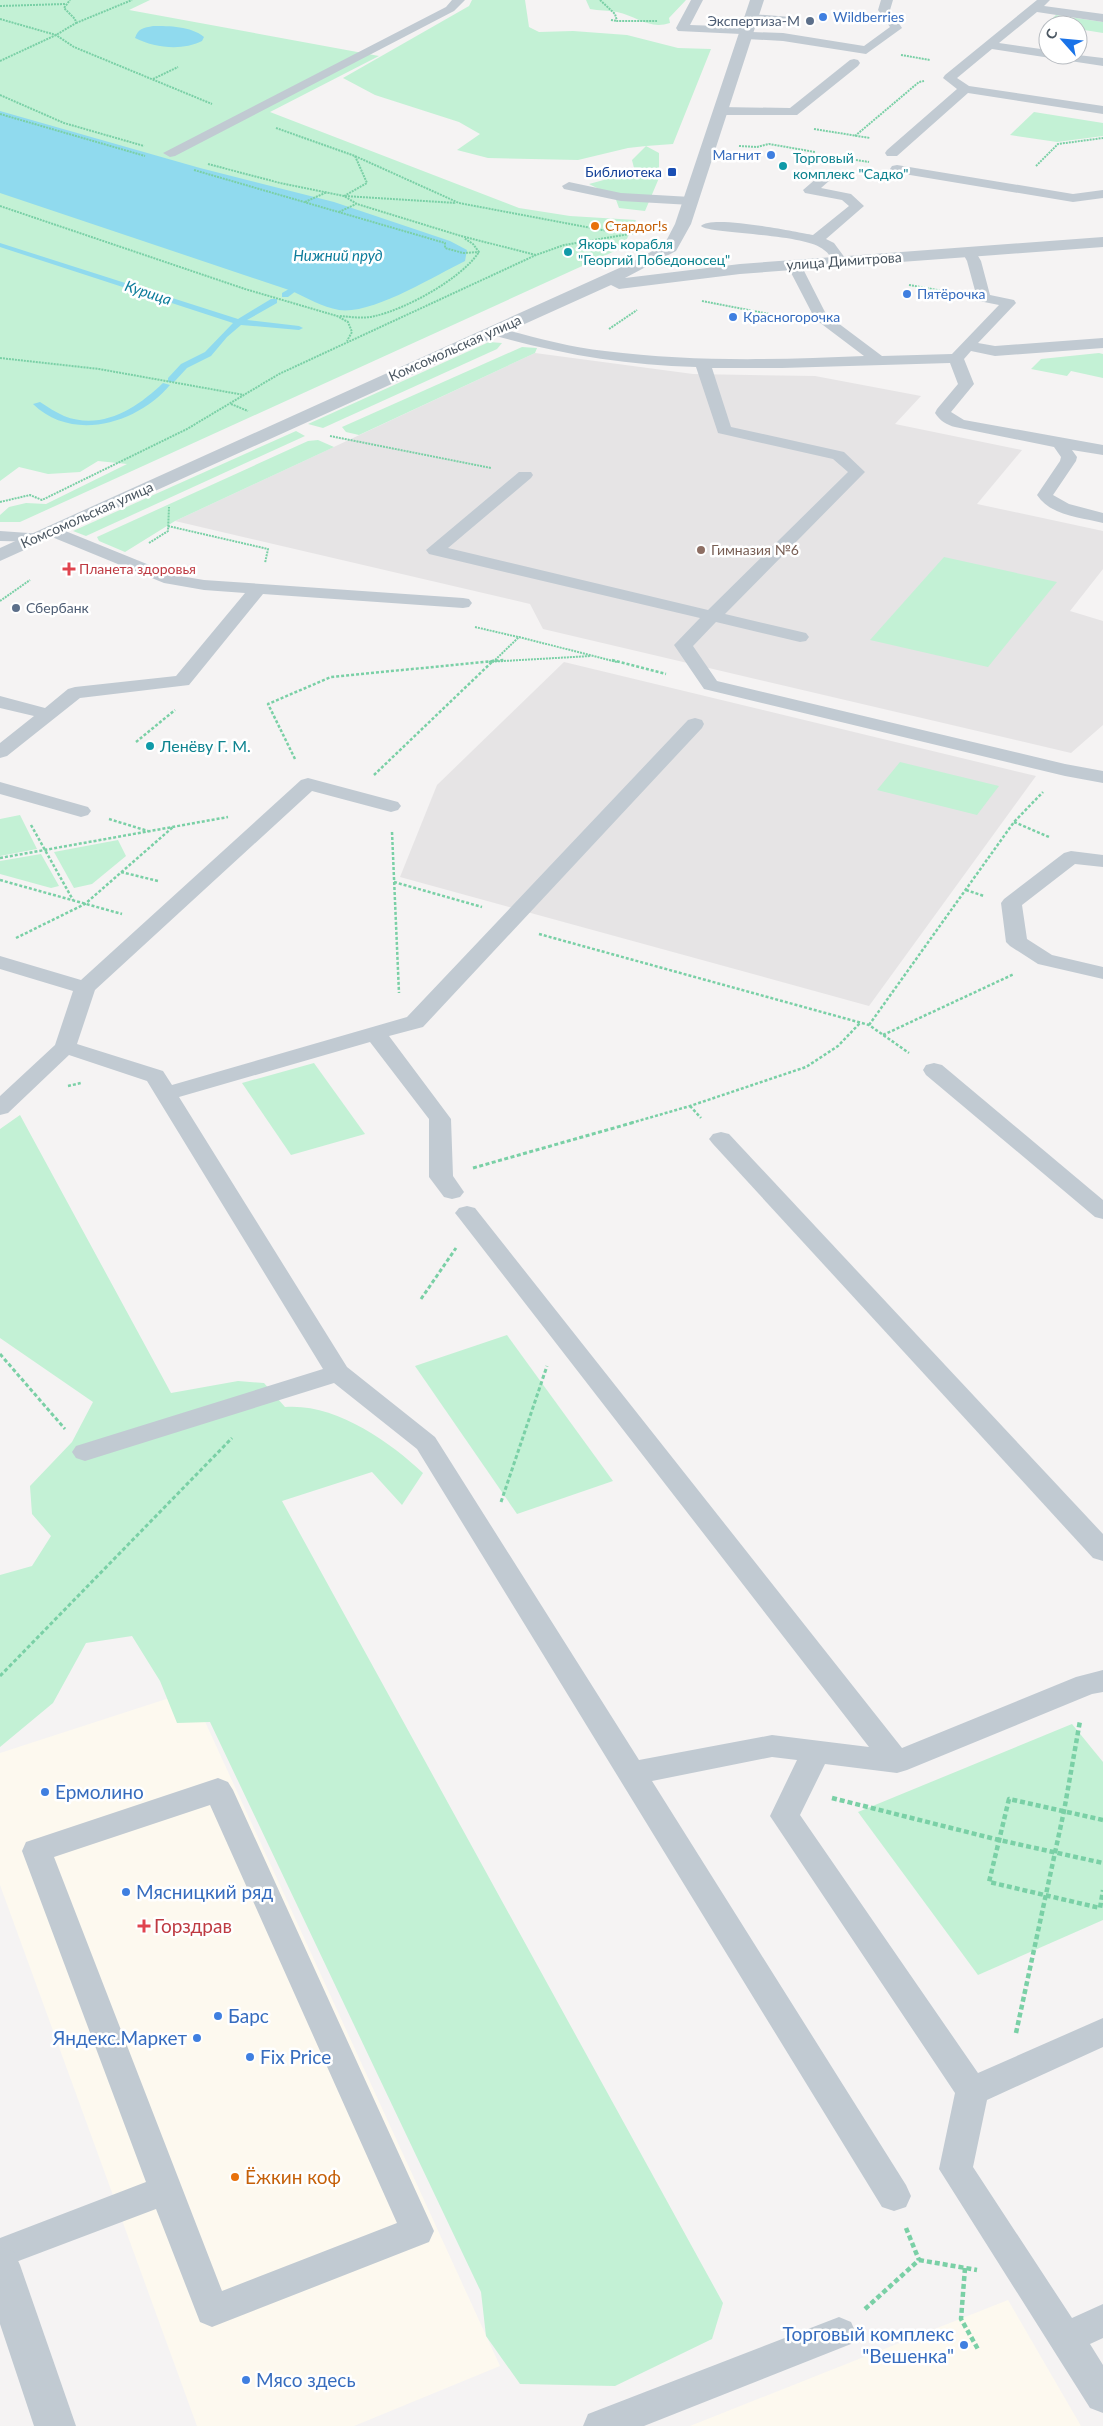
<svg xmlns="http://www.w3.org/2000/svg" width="1103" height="2426" font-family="Lato,sans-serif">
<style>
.commercial{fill:#fdf9ef}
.education{fill:#e6e4e5}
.green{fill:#c3f1d5}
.water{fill:#90daee}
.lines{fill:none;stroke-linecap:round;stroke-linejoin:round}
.stream{fill:#90daee;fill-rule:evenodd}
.path-far3{stroke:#7ad0a6;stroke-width:2;stroke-dasharray:2 1;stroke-linecap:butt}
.path-far2{stroke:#7ad0a6;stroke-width:2.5;stroke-dasharray:3 2;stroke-linecap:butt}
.path-far1{stroke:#7ad0a6;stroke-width:3;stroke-dasharray:4 2.5;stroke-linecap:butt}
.path{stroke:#7ad0a6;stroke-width:4.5;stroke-dasharray:5 3;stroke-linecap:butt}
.service{fill:#c1cad2;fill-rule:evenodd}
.tertiary{fill:#c1cad2;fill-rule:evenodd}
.shop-dot{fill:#3f7fe0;stroke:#fff;stroke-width:2}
.service-dot{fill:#5c6f8a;stroke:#fff;stroke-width:2}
.culture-dot{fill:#0f9aa8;stroke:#fff;stroke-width:2}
.transit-dot{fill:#1a4fb4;stroke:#fff;stroke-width:2}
.food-dot{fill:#e8710a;stroke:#fff;stroke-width:2}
.education-dot{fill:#8d6e63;stroke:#fff;stroke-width:2}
.health-dot{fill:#e0444e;stroke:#fff;stroke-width:2}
.labels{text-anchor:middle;stroke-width:5;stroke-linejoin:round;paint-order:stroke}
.far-shop-label{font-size:14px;fill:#366cbe;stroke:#fff;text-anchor:start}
.far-service-label{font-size:14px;fill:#4e5e75;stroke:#fff;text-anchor:end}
.far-culture-label{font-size:14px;fill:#0d838f;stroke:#fff;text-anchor:start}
.far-transit-label{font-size:14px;fill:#164399;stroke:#fff;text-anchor:end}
.far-food-label{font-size:14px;fill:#c56008;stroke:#fff;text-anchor:start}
.far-street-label{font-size:14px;fill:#4a5661;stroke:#fff}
.far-education-label{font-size:14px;fill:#785e54;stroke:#fff;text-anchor:start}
.far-health-label{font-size:14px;fill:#be3a42;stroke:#fff;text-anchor:start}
.far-water-label{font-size:15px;font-style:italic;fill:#0c7c9b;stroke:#fff}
.culture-label{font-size:16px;fill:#0d838f;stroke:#fff;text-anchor:start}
.near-shop-label{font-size:19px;fill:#366cbe;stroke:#fff;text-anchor:start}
.near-health-label{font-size:19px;fill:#be3a42;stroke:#fff;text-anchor:start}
.near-food-label{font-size:19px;fill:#c56008;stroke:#fff;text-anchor:start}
</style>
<rect width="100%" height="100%" fill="#f5f3f3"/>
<g class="commercial">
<path d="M191,1691l309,675 -146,60h-157l-197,-541v-132z"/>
<path d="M1008,2300l73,126h-391l136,-54z"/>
</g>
<g class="education">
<path d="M535,353l158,21 122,2 106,20 -26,28 127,26 -45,54 126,27v38l-33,42 33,10v104l-32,28 -528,-124 -13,-25 -355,-83z"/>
<path d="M564,662l472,114 -167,230 -469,-129 37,-92z"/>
</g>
<g class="green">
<path d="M0,0h150l-21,10 250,46 -109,56 249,96 51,8 66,4 -13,27 -21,10 -582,265h-20v-7l9,-8 17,-4 20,1 81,-40 -29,-3 -18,11 -32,2 -29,-7 -19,14z"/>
<path d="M472,0h53l4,27 10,5 34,-1 54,4 51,13 33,1 -38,95 -27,2 13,7v25l-14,33 -26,-3 -4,-11 -26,-13 33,-9 12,-7 -2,-8 14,-14 -18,2 -50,12 -90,-2 -31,-8 23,-16 -21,-12 -84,-27 -32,-17 126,-72z"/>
<path d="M586,0h100l-17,18 1,5c-21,7 -33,-7 -53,-11 -9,-2 -18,-1 -27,-3z"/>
<path d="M1056,15l47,7v11l-25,-4v-4l-32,-1z"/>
<path d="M1034,112l69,11v13l-46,6 -47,-7z"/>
<path d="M489,342l13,1 -5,6 -174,79 -15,-4z"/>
<path d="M522,347l15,1 -2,5 -176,82 -13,-3 -4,-5z"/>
<path d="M1099,353l4,1v24l-32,-7 -4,5 -36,-7 10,-10z"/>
<path d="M296,431l9,5 -219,100 -13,-5z"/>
<path d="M318,440l16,7 -159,74 -50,31 -26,-11 -2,-4 211,-96z"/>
<path d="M944,557l113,25 -69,85 -118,-27z"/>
<path d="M900,762l99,24 -22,29 -100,-25z"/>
<path d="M20,815l17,34 -37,7v-37z"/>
<path d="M118,840l8,16 -34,28 -18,4 -20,-36z"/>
<path d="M41,854l18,32 -8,2 -51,-14v-13z"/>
<path d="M314,1063l51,71 -74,21 -49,-72z"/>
<path d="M20,1115l151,278 67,-12 26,2 21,24c50,-4 104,34 138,66l-21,32 -30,-33 -90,29 441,802 -11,36 -97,47 -95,-2 -34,-48 -5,-44 -271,-570 -33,1 -17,-42 -28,-45 -46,7 -33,60 -53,44v-172l32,-9 19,-30 -19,-22 -2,-28 42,-44 21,-40 -93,-64v-209z"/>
<path d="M507,1335l106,146 -96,33 -102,-148z"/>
<path d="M1072,1724l31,38v158l-125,55 -120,-163z"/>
</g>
<g class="water">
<path d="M153,26c16,0 38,0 51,11l-2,4c-20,10 -47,7 -67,-3 3,-10 9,-10 18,-12z"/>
<path d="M0,111l200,57 134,34 116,39 17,9 -2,11c-31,15 -93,54 -126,49 -17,-3 -32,-12 -47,-19l-292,-98z"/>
</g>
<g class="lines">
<g class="stream">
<path d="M0,243l238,76 33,-20h6v4l-30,17 52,6 4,2 -4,2 -58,-5 -14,12 -16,19 -24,12 -13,14h-6v-4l13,-14 24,-12 28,-29 -233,-76z"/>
<path d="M289,289l7,2 -8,6h-6v-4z"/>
<path d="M163,383l7,2c-32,38 -97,58 -137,19l7,-2c8,5 15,10 24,14 38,15 73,-8 99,-33z"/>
</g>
<g class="path-far3">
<path d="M600,0l15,14 2,7h40"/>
<path d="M0,6l65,-2"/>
<path d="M0,19l56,16 18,12 138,57"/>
<path d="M611,20l6,1"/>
<path d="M76,23l56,-23"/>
<path d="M901,55l29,5"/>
<path d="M0,61l56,-26 20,-12 -1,-4 -11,-11 6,-8"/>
<path d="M153,79l25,-12"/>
<path d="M0,95l64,28 80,23"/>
<path d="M0,114l145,42"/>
<path d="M276,128l79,28 104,47 143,27 30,3"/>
<path d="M814,129l56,9"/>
<path d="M855,136l64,-54 5,-1"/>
<path d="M739,146l18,1 12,-3 46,8"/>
<path d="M850,159l19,3"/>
<path d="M208,164l72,19 64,13 13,8 104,32 75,19"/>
<path d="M1036,166l22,-22 45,-6"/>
<path d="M194,170l251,73v5l18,5 16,-1"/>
<path d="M344,196l23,-13 -12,-27"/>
<path d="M345,196l111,7"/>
<path d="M305,202l22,-10"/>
<path d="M0,206l245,83 92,27 11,6 4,10 -5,9"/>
<path d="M339,212l17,-8"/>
<path d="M909,285l46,8"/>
<path d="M702,301l88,17"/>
<path d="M340,316c11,1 24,3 35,0 31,-7 86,-37 104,-64l-6,-8 -9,-6"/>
<path d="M609,329l28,-19"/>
<path d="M0,358l99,11 145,26"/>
<path d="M231,404l17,7"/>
<path d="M330,436l161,32"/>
<path d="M0,502l30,-7 12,5 145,-71 92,-55 257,-119 28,-10 72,-12"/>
<path d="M168,526l100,23 -3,14"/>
<path d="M149,543l19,-12 1,-24"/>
<path d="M0,601l30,-21"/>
<path d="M475,627l43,10"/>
<path d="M486,662l105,-6"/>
<path d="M493,662l26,-25 98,25"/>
</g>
<g class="path-far2">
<path d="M612,660l54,14"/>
<path d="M136,742l39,-32"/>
<path d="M295,759l-27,-55 63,-27 173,-17"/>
<path d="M374,775l120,-115"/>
<path d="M109,819l39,12"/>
<path d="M1014,822l35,15"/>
<path d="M31,825l42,75"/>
<path d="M392,832l7,161"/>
<path d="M0,858l228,-41"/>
<path d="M121,872l37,9"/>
<path d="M0,880l122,34"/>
<path d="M394,882l88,25"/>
<path d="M966,890l18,6"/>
<path d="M539,934l330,91 40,28"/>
<path d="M16,938l69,-34 88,-77"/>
<path d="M869,1025l145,-203 29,-30"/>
<path d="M883,1035l131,-61"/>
<path d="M68,1086l13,-3"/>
<path d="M690,1106l11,12"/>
<path d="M631,1123l59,-17 116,-39 32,-21 22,-23"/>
</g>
<g class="path-far1">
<path d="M473,1168l162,-46"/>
<path d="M421,1299l35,-51"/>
<path d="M0,1354l65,75"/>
<path d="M501,1502l46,-136"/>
<path d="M0,1676l232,-238"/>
</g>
<g class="path">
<path d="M832,1798l167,42 104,23"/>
<path d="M1103,1820l-94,-21 -20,83 111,26 3,-18"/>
<path d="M1016,2033l48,-222 16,-90"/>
<path d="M906,2228l13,32"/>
<path d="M919,2260l58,10"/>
<path d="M965,2268l-4,51 18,32"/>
<path d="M865,2309l54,-49"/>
</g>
<g class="service">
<path d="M452,0h13l-11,11 -279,145 -5,1 -7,-4 283,-146z"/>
<path d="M691,0h12l-13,25 57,2 4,1 1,4 31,1 81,13 26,-19 -12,-17 3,-10h12l-3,10 12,18 -36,26 -83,-13 -37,-2 -4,-1 -1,-4 -63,-3 -2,-3z"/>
<path d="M1037,0h13l-6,6 59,8v8l-66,-10 -38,31 49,7v5h30l25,3v8l-111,-17 -35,29 12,8 134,20v8l-135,-21 -71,63h-10l-2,-3 2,-3 70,-61 -14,-11 2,-3z"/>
<path d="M751,14l40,3 6,4 -6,4 -44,-5 -2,-2 2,-2z"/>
<path d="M854,59l4,1 2,3 -2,3 -61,49h-77l-6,-4 6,-4 70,1 60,-48z"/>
<path d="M897,165l176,29 30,-4v8l-30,4 -181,-30 -2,-3 2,-3z"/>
<path d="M830,170l7,4 -16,14 30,6 13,12 -38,33 8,4 14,19 -2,3h-10c-4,-5 -7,-12 -12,-15 -18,-17 -116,-16 -123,-24 10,-12 94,6 112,9l36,-29 -7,-6 -37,-7 -2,-3 22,-19z"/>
<path d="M569,182l52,11 70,4 7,4 -7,4 -70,-4 -57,-12 -2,-3z"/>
<path d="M969,248l5,1 7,12 9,34 24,5 2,3 -38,40 17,3 108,-8v10l-108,8 -24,-5 -7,8 10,25 -23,28 13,8 139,25v10l-31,-5 5,7 -1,4 -23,34 16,9 34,9v10c-23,-6 -52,-7 -66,-28l23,-34 1,-4 -7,-10 -99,-20c-8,-2 -15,-6 -20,-14l2,-4 21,-25 -8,-21 -168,5h-70l19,59 113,25 21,20 -140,142 81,19 3,4 -3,4 -6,1 -84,-20 -23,24 24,35 348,83 38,7v12l-38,-7 -361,-87 -30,-44 26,-27 -271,-64 -3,-4 93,-78h12l2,3 -2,3 -83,70 260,62 140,-138 -15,-13 -115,-26 -22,-66c-73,-2 -137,-13 -207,-33l-2,-3 2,-3 5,-1c37,9 73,20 111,24 86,11 172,9 259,5l-49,-37 -28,-54 7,-4 7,4 25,49 56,42 70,-2 47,-49 -20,-4 -2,-3 -10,-37 -5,-9z"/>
<path d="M53,526l121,49 30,5 259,18 6,1 3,4 -3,4 -6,1 -200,-14 -74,91 -109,13 -73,58 -7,2v-15l34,-27 -34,-8v-12l45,12 23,-19 7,-2 101,-11 69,-83 -41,-3 -40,-7 -117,-48 -2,-4 2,-4z"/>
<path d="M0,531l43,3 2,4 -2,4 -43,-1z"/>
<path d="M695,718l7,2 2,4 -2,4 -279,299 -34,9 62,83 2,57 11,16 -4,5 -8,2 -8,-2 -15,-20v-58l-59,-77 -191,55 168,270 88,70 204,323 133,-25 97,12 -410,-529 -4,-5 4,-5 8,-2 8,2 427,540 174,-71 27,-7v22l-11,2 -185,76 -10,3 -72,-9 -25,51 178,258 125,-55v29l-116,53 -14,67 99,151 31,-14v34l-13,6 13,21v48l-13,-5 -151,-239 16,-76 -185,-277 27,-56 -25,-3 -120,24 254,404 5,11 -5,11 -12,4 -12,-4 -465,-758 -83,-66 -249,78 -9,-3 -4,-6 4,-6 247,-77 -176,-288 -78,-26 -61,58 -8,2v-19l55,-51 18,-54 -73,-22v-13l81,24 220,-200 7,-2 90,24 3,4 -3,4 -7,2 -79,-21 -217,199 -18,54 86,27 9,14 235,-68 281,-297z"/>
<path d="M0,782l88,25 3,4 -3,4 -7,2 -81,-23z"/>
<path d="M1071,851l32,4v12l-28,-3 -53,41 5,34 25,16 51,12v12l-65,-15 -28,-18 -4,-4 -5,-39 3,-4 60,-46z"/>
<path d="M934,1063l8,2 161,135v19l-8,-2 -169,-142 -3,-5 3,-5z"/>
<path d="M721,1132l8,2 374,400v27l-10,-3 -380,-414 -4,-5 4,-5z"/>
<path d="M218,1778l10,4 5,8 201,441 -5,11 -217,85 -12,-5 -44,-113 -156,59v-30l146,-56 -124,-331 4,-9zM210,1805l187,418 -175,68 -168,-434z"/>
<path d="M839,2317l12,5 5,11 -5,11 -207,82h-61l5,-12z"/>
</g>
<g class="tertiary">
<path d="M750,0h14l-73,224 -15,27 -51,27 115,-14 363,-27v10l-363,27 -121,15 -8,-4 -611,276v-13l626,-283 38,-20 11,-21z"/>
<path d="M0,2247l14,5 6,13 56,161h-42l-34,-102z"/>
</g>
</g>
<g class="shop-dot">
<circle cx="823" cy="17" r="5"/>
<circle cx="771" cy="155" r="5"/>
<circle cx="907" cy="294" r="5"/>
<circle cx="733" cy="317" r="5"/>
<circle cx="45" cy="1792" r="5"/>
<circle cx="126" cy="1892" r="5"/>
<circle cx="218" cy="2016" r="5"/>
<circle cx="197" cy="2038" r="5"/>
<circle cx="250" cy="2057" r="5"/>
<circle cx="964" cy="2345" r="5"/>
<circle cx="246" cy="2380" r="5"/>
</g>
<g class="service-dot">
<circle cx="810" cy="21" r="5"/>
<circle cx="16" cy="608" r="5"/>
</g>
<g class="culture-dot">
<circle cx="783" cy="166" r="5"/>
<circle cx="568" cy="252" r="5"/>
<circle cx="150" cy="746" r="5"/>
</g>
<rect class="transit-dot" x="667" y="167" width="10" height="10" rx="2.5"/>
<g class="food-dot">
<circle cx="595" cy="226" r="5"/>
<circle cx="235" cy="2177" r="5"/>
</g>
<circle class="education-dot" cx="701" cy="550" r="5"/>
<g class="health-dot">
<path d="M66.5 561.5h5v5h5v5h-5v5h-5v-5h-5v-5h5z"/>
<path d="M141.5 1918.5h5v5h5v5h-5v5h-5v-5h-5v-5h5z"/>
</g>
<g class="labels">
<g class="far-shop-label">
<text x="833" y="22">Wildberries</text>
<text x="761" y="160" text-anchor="end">Магнит</text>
<text x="917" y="299">Пятёрочка</text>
<text x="743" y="322">Красногорочка</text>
</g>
<g class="far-service-label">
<text x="800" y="26">Экспертиза-М</text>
<text x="26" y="613" text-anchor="start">Сбербанк</text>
</g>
<g class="far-culture-label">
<text x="793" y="163">Торговый<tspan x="793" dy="16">комплекс "Садко"</tspan></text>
<text x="578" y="249">Якорь корабля<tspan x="578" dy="16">"Георгий Победоносец"</tspan></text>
</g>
<g class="far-transit-label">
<text x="662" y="177">Библиотека</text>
</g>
<g class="far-food-label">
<text x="605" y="231">Стардог!s</text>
</g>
<g class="far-street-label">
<text transform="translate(844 261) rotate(-4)" y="5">улица Димитрова</text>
<text transform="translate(455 348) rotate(-24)" y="5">Комсомольская улица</text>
<text transform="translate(87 515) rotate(-24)" y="5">Комсомольская улица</text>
</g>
<g class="far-education-label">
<text x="711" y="555">Гимназия №6</text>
</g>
<g class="far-health-label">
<text x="79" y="574">Планета здоровья</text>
</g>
<g class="far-water-label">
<text x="338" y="261">Нижний пруд</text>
<text transform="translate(148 293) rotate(18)" y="5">Курица</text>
</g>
<g class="culture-label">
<text x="160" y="752">Ленёву Г. М.</text>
</g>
<g class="near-shop-label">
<text x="55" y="1799">Ермолино</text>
<text x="136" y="1899">Мясницкий ряд</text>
<text x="228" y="2023">Барс</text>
<text x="187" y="2045" text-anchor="end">Яндекс.Маркет</text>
<text x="260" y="2064">Fix Price</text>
<text x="954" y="2341" text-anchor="end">Торговый комплекс<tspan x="954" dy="22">"Вешенка"</tspan></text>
<text x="256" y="2387">Мясо здесь</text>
</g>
<g class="near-health-label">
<text x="154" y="1933">Горздрав</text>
</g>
<g class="near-food-label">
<text x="245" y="2184">Ёжкин коф</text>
</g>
</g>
<g transform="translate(1063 40) rotate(297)"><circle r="24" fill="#ffffff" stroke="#b7bbc0"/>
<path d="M0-4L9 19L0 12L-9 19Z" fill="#1a73e8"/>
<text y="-8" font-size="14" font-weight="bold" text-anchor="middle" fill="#4a5661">С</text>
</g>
</svg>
